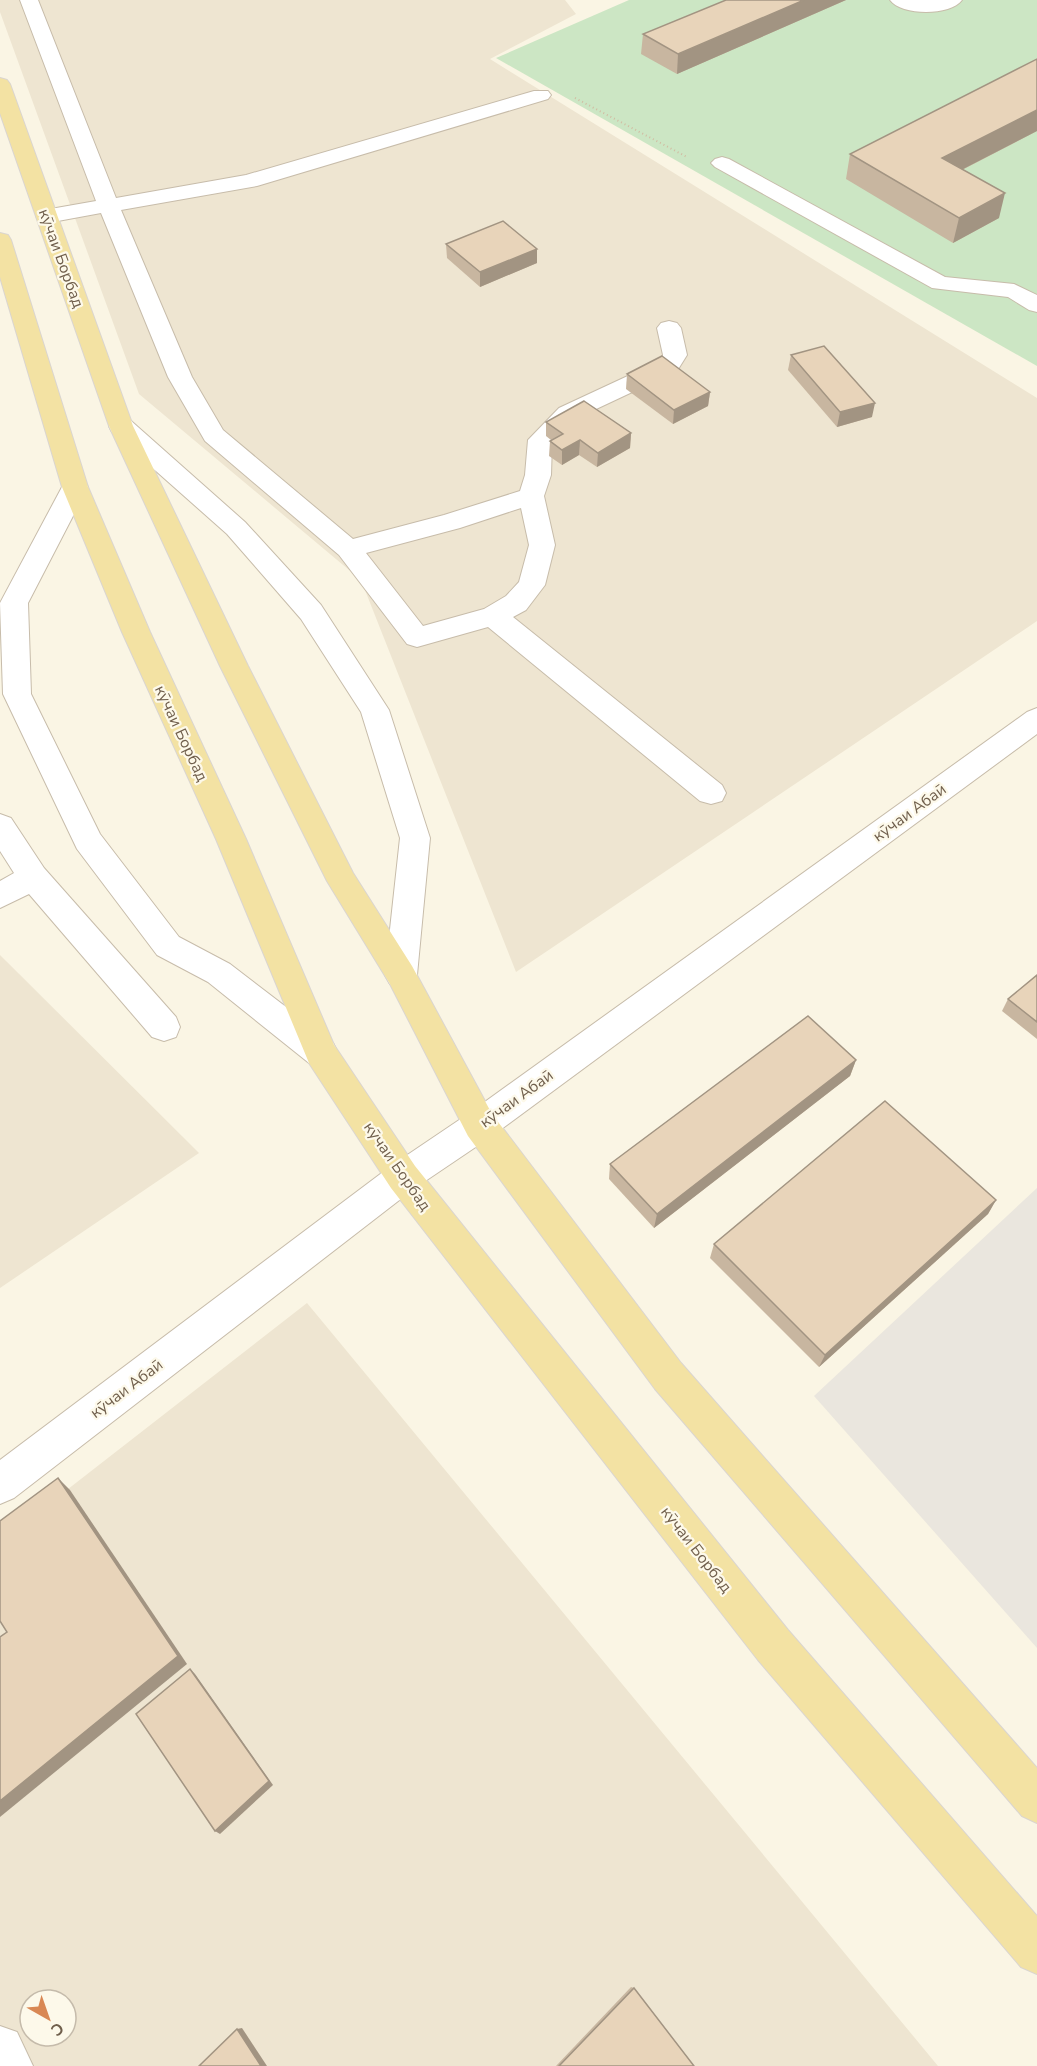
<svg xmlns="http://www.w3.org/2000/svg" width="1037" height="2066" font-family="'Nunito Sans',sans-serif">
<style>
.residential{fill:#eee5d1;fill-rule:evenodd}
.industrial{fill:#eae6de}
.green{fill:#cce6c4}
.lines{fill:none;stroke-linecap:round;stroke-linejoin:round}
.minor-casing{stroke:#c7bcaa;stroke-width:2}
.major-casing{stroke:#dad5d0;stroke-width:2}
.path{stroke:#d1bca2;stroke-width:2;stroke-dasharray:1 3;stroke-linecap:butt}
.minor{fill:#fff;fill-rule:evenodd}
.major{fill:#f3e2a3;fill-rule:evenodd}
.wall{fill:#c8b6a0}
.shaded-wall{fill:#a29482}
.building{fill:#e8d4ba;stroke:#a29482;stroke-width:1.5}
.labels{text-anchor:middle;stroke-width:4.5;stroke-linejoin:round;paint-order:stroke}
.street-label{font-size:16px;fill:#705f4c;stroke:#fdf9ea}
</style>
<rect width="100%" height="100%" fill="#faf5e4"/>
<g class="residential">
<path d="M0,0h565l11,14 -86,45 547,339v223l-521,351 -155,-392 -222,-186 -139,-382z"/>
<path d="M0,955l199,198 -199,135z"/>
<path d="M307,1303l631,763h-938v-524zM30,2000h36v36h-36z"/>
</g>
<path class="industrial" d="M1037,1188v460l-223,-252z"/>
<path class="green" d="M629,0h408v366l-541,-308z"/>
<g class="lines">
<defs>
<g id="minor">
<path d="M20,0h18l78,198 130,-23 288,-84h14l3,4 -3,4 -291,87 -136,24 71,167 31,53 130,109 91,-24 76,-24 5,-16 3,-35 31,-32 101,-47 3,-6 -6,-27 4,-5 8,-2 8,2 4,5 6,27 -10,16 -100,47 -25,24 -1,33 -7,21 11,49 -10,40 -19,25 -13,7 209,168 4,8 -4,8 -11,3 -11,-3 -212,-174 -71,20 -10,-3 -68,-89 -134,-114 -37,-64 -67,-164 -54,10 -8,-2 -3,-5 3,-5 57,-10zM521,508l8,37 -10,37 -13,14 -22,13 -61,17 -57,-73 94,-25z"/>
<path d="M890,0h72c-11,16 -61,16 -72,0z"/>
<path d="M722,157l7,2 216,118 69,7 23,11v17l-8,-2 -21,-13 -76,-9 -217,-121 -4,-4 4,-4z"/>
<path d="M121,418l9,2 115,102 76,83 68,105 41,128 -13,137 -5,9 -11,4 -11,-4 -5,-9 15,-137 -39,-126 -60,-93 -74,-85 -115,-102 -3,-6 3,-6z"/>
<path d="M75,479l9,2 4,6 -60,116 3,91 69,140 79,103 51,27 103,79 5,10 -5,10 -12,4 -12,-4 -101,-81 -51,-27 -80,-106 -74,-155 -3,-91 62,-116 4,-6z"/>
<path d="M1037,708v26l-545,402 -77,52 -401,310 -14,6v-44l391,-294 77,-52 559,-402z"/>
<path d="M0,814l11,4 33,50 132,149 4,10 -4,10 -12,4 -12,-4 -123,-143 -29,14v-27l14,-8 -14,-22z"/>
<path d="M0,2026l17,6 16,34h-33z"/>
</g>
<g id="major">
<path d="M0,78l7,2 3,4 123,342 115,240 105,207 59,93 80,148 189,249 356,405v55l-15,-7 -367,-427 -187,-253 -78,-152 -63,-103 -107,-215 -111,-240 -109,-313z"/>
<path d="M0,233l8,2 3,5 77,247 62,145 96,207 88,206 81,121 373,464 249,286v58l-16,-7 -263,-307 -367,-472 -82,-125 -93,-224 -94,-207 -60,-145 -62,-210z"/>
</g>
</defs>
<use href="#minor" class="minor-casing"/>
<use href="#major" class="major-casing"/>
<path class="path" d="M575,98l112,59"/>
<use href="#minor" class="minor"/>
<use href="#major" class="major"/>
</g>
<g class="wall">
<path d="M726,0h120l-169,74 -36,-20 2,-20z"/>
<path d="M1037,131l-75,39 37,48 -46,25 -107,-64 4,-25z"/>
<path d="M446,244l91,19 -57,24 -33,-29z"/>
<path d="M791,355l81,62 -35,10 -49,-57z"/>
<path d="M627,374l83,18 -2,14 -35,18 -47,-35z"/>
<path d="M546,422l85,11 -1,15 -33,19 -18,-12 -17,10 -13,-9 1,-15 1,-1 -5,-4z"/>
<path d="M1037,975v64l-35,-28 6,-12z"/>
<path d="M856,1060l-6,16 -196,152 -45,-49 1,-15z"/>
<path d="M996,1200l-8,14 -169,153 -109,-109 4,-14z"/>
<path d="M631,1987l3,1 60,78h-138z"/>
</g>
<g class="shaded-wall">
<path d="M804,0h42l-169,74 1,-20z"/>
<path d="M1037,110v21l-101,52 6,-25z"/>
<path d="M1005,193l-6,25 -46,25 6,-25z"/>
<path d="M537,249v14l-57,24v-15z"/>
<path d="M710,392l-2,14 -35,18 1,-14z"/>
<path d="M875,403l-3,14 -35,10 3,-15z"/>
<path d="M631,433l-1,15 -33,19 1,-14z"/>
<path d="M580,440l-1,15 -17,10v-15z"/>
<path d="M856,1060l-6,16 -196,152 3,-14z"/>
<path d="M996,1200l-8,14 -169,153 6,-12z"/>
<path d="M58,1478l12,12 117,174 -187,153v-16z"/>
<path d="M190,1669l5,5 78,111 -53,49 -5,-3z"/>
<path d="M242,2028l25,38h-6l-24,-37z"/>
</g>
<g class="building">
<path d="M726,0h78l-126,54 -35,-20z"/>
<path d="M1037,59v51l-95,48 63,35 -46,25 -109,-64z"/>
<path d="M503,221l34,28 -57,23 -34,-28z"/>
<path d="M824,346l51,57 -35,9 -49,-57z"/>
<path d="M662,356l48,36 -36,18 -47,-36z"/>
<path d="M584,401l47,32 -33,20 -18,-13 -18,10 -12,-9 13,-7 -17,-12z"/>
<path d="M1037,975v47l-29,-23z"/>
<path d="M808,1016l48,44 -199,154 -47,-50z"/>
<path d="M885,1101l111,99 -171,155 -111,-111z"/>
<path d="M58,1478l120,178 -178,145v-164l7,-5 -7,-11v-100z"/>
<path d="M190,1669l79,112 -54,50 -79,-117z"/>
<path d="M634,1988l60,78h-135z"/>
<path d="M237,2029l24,37h-62z"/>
</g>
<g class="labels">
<g class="street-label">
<text transform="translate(62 258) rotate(70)" y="6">кӯчаи Борбад</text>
<text transform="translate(182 733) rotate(65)" y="6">кӯчаи Борбад</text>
<text transform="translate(909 812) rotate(-36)" y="6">кӯчаи Абаӣ</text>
<text transform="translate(516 1098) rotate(-36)" y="6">кӯчаи Абаӣ</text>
<text transform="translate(398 1166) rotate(55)" y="6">кӯчаи Борбад</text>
<text transform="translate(126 1388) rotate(-37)" y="6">кӯчаи Абаӣ</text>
<text transform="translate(697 1549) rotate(52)" y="6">кӯчаи Борбад</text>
</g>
</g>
<g transform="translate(48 2018) rotate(140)"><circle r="28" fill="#fdf9ea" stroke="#c5bbab" stroke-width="1.5"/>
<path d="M0-4.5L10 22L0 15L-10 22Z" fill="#d98854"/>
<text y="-9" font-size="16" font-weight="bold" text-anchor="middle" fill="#705f4c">С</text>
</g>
</svg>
